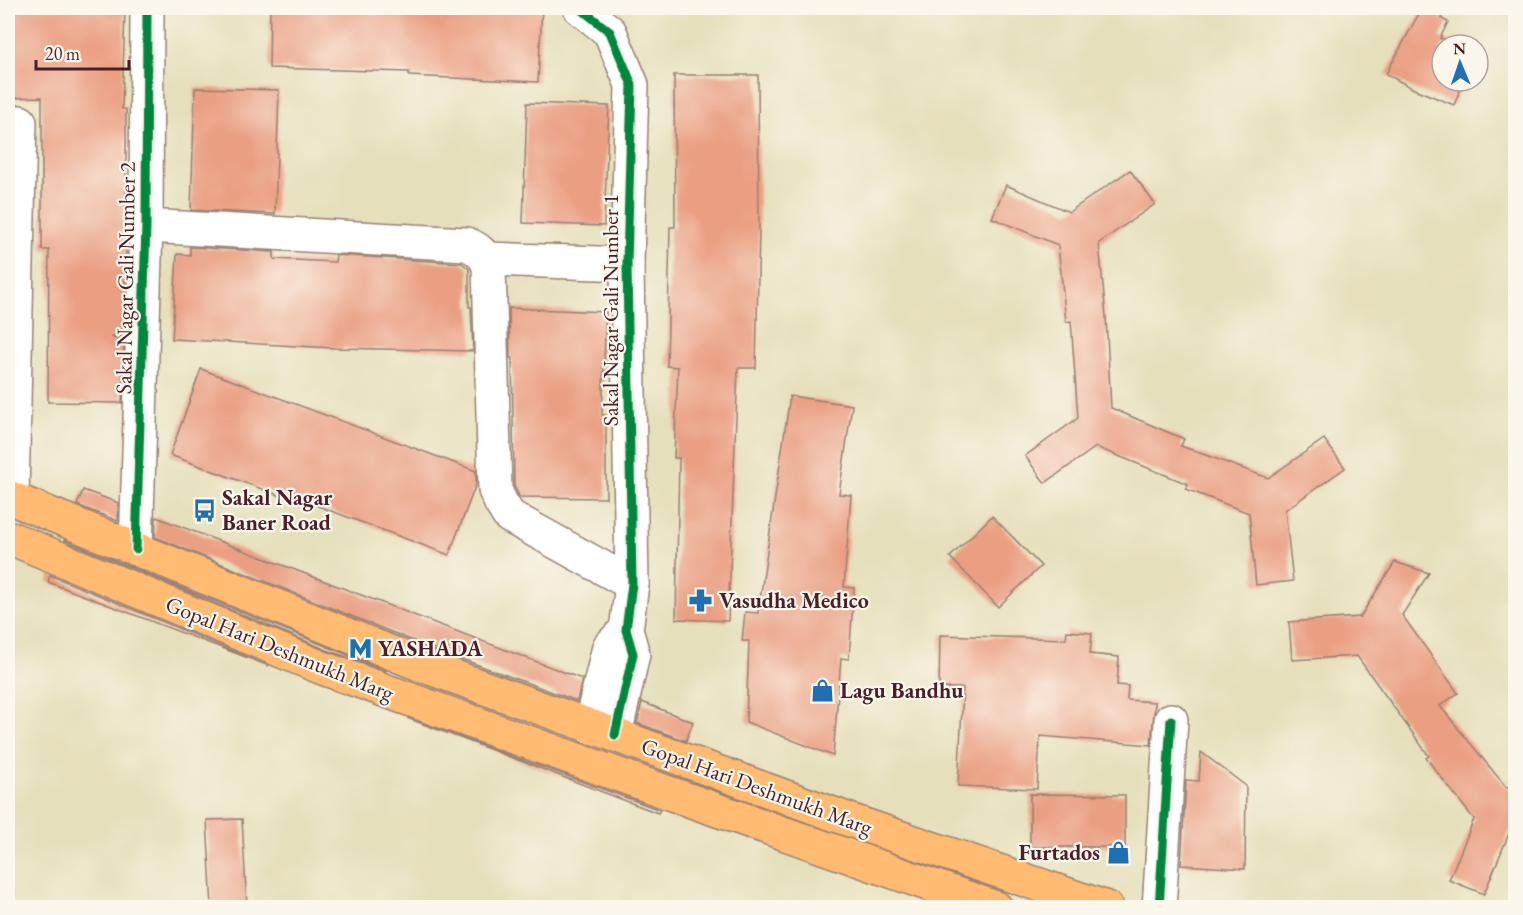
<svg xmlns="http://www.w3.org/2000/svg" width="1523" height="915" font-family="'EB Garamond',serif">
<style>
.building{fill:#ea9f82}
.lines{fill:none;stroke-linecap:round;stroke-linejoin:round}
.street-casing{stroke:#987f73;stroke-width:36}
.primary-casing{stroke:#987f73;stroke-width:36}
.street{stroke:#fff;stroke-width:33}
.primary{stroke:#ffbb71;stroke-width:33}
.cycleway-casing{stroke:#fbf7ec;stroke-width:13}
.cycleway{stroke:#00873e;stroke-width:9}
.labels{text-anchor:middle;stroke-width:4.5;stroke-linejoin:round;paint-order:stroke}
.street-label{font-size:22px;fill:#4a1f2b;stroke:#fbf7ec}
.poi-label{font-size:22px;font-weight:bold;fill:#4a1f2b;stroke:#fbf7ec;text-anchor:start}
</style>
<rect width="100%" height="100%" fill="#fbf7ec"/>
<filter id="ink" filterUnits="userSpaceOnUse"><feTurbulence type="fractalNoise" baseFrequency=".0167" numOctaves="2"/><feDisplacementMap in="SourceGraphic" scale="12" xChannelSelector="R" yChannelSelector="G"/><feConvolveMatrix kernelMatrix="1 2 1 2 8 2 1 2 1" color-interpolation-filters="sRGB"/></filter>
<filter id="wash" filterUnits="userSpaceOnUse"><feTurbulence type="fractalNoise" baseFrequency=".008" numOctaves="4" result="noise"/><feDisplacementMap in="SourceGraphic" scale="24" xChannelSelector="R" yChannelSelector="G"/><feGaussianBlur stdDeviation="1.35" result="paint"/><feColorMatrix in="noise" values="0 0 0 0 0 0 0 0 0 0 0 0 0 0 0 0 0 1.4 0 .05"/><feComposite in="paint" operator="in"/></filter>
<g filter="url(#wash)">
<rect width="100%" height="100%" fill="#e6dfbb"/>
<g id="blocks">
<g class="building">
<path d="M8,8h117l-3,101h4v144l-2,84 -14,-1 14,5 -2,62 -74,-1 1,-152h-7v-153l-34,1z"/>
<path d="M270,8h272l-4,74 -129,-6v-4l-140,-4z"/>
<path d="M1422,8h20v11l6,3 -8,16 19,7h-17v36h22l-10,24 -40,-16 -28,-15z"/>
<path d="M674,75h84l1,154 -3,139h-18l-10,253 -52,-2 3,-161h-5l4,-91 -11,-1 3,-139h5z"/>
<path d="M195,88l84,2 -4,124 -84,-4z"/>
<path d="M527,103l82,3 -5,120 -81,-3z"/>
<path d="M1130,170l25,34 -56,39 7,74 5,91 73,31 -3,7 87,32 56,-39 21,29 -60,42 8,71 -37,4 -7,-72 -63,-24 2,-5 -92,-37 -51,36 -20,-27 53,-38 -7,-97 -5,1 -8,-77 -66,-27 14,-33 63,27z"/>
<path d="M190,247l84,5v7l61,3 1,-7 126,8 7,6v38h2l2,44 -139,-3 -162,-9 5,-85 13,1z"/>
<path d="M509,308l97,4 -4,103h4v83l-87,-1 -1,-3 -4,-8 -2,-128h-2z"/>
<path d="M201,369l275,102v13l-27,71 -147,-55 -2,3 -130,-48z"/>
<path d="M790,396l62,9 -13,89 12,1 -7,92 10,1 -5,71 -8,-1 -8,98 -87,-34 3,-81h-7l3,-29 13,1z"/>
<path d="M83,490l36,13 -1,18 -41,-16z"/>
<path d="M992,516l49,50 -43,41 -48,-50z"/>
<path d="M156,517l426,162 -5,22 -151,-55 -271,-109z"/>
<path d="M64,540l323,131 -60,-21z"/>
<path d="M1395,562l34,11 -27,42 56,78 -18,13 66,81 9,-1v45h-5l-26,63 -35,-14 25,-61 -48,-61 3,-2 -72,-100 -65,4 -3,-38 71,-5z"/>
<path d="M50,575l219,91 -221,-84z"/>
<path d="M1067,631l25,2 -2,21 29,3 -2,28 11,1 -1,14 28,2 -4,43 -111,-9 -3,53 -79,-3 5,-98h-24l1,-53 126,4z"/>
<path d="M642,702l51,20 -7,19 -49,-18z"/>
<path d="M407,718l253,92 -2,3z"/>
<path d="M1201,752l45,34 -1,83 -64,-4 5,-85 13,1z"/>
<path d="M1030,794l95,1v52h-95z"/>
<path d="M242,819l5,89h-35l-5,-88z"/>
</g>
</g>
</g>
<g filter="url(#ink)">
<use href="#blocks" fill-opacity="0" stroke="#987f73" stroke-width="1.5"/>
<g class="lines">
<defs>
<g id="street">
<path d="M580,8l30,24 22,53 -5,179 5,320 -6,46 7,24 -18,81"/>
<path d="M146,226l320,18c12,4 18,10 23,22l6,224 6,13 8,13 123,68"/>
<path d="M486,259l141,5"/>
<path d="M12,498l8,-376"/>
<path d="M136,549l10,-323 1,-218"/>
<path d="M590,727l19,-80 17,-17"/>
<path d="M1159,908l12,-188"/>
</g>
<g id="primary">
<path d="M8,497l411,167 439,159 249,85"/>
<path d="M8,537l312,130 349,126 327,115"/>
</g>
</defs>
<use href="#street" class="street-casing"/>
<use href="#primary" class="primary-casing"/>
<use href="#street" class="street"/>
<use href="#primary" class="primary"/>
<defs>
<g id="cycleway">
<path d="M580,8l30,24 22,53 -5,179 5,320 -6,46 7,24 -18,81"/>
<path d="M136,549l10,-323 1,-218"/>
<path d="M1159,908l12,-188"/>
</g>
</defs>
<use href="#cycleway" class="cycleway-casing"/>
<use href="#cycleway" class="cycleway"/>
</g>
</g>
<defs>
<symbol id="bus-bare" viewBox="-9 -9 18 18"><path d="M-5-6H5V4H4V6H2V4H-2V6H-4V4H-5ZM-3.5-4V0h7V-4ZM-3.5 1.2v1.5H-2V1.2ZM2 1.2v1.5H3.5V1.2Z" fill="#1f6fb2" stroke="#fbf7ec" stroke-width="2.5" paint-order="stroke"/></symbol>
<symbol id="pharmacy-bare" viewBox="-9 -9 18 18"><path d="M-2-6h4v4h4v4h-4v4h-4v-4h-4v-4h4Z" fill="#1f6fb2" stroke="#fbf7ec" stroke-width="2.5" paint-order="stroke"/></symbol>
<symbol id="metro-bare" viewBox="-9 -9 18 18"><path d="M-5.5 5V-5H-3L0 0L3-5H5.5V5H3V-.5L0 4L-3-.5V5Z" fill="#1f6fb2" stroke="#fbf7ec" stroke-width="2.5" paint-order="stroke"/></symbol>
<symbol id="shop-bare" viewBox="-9 -9 18 18"><path d="M-5-2.5h2.3a2.7 3.5 0 0 1 5.4 0H5L5.5 6h-11ZM-1.5-2.5h3a1.5 2.3 0 0 0-3 0Z" fill="#1f6fb2" stroke="#fbf7ec" stroke-width="2.5" paint-order="stroke"/></symbol>
</defs>
<g fill-rule="evenodd">
<use href="#bus-bare" x="188" y="494" width="33" height="33"/>
<use href="#pharmacy-bare" x="684" y="584" width="33" height="33"/>
<use href="#metro-bare" x="344" y="632" width="33" height="33"/>
<use href="#shop-bare" x="806" y="674" width="33" height="33"/>
<use href="#shop-bare" x="1102" y="836" width="33" height="33"/>
</g>
<g class="labels">
<g class="street-label">
<text transform="translate(125 278) rotate(-89)" y="8">Sakal Nagar Gali Number 2</text>
<text transform="translate(610 310) rotate(-90)" y="8">Sakal Nagar Gali Number 1</text>
<text transform="translate(280 648) rotate(22)" y="8">Gopal Hari Deshmukh Marg</text>
<text transform="translate(757 786) rotate(20)" y="8">Gopal Hari Deshmukh Marg</text>
</g>
<g class="poi-label">
<text x="222" y="505">Sakal Nagar<tspan x="222" dy="25">Baner Road</tspan></text>
<text x="719" y="608">Vasudha Medico</text>
<text x="378" y="656">YASHADA</text>
<text x="840" y="698">Lagu Bandhu</text>
<text x="1100" y="860" text-anchor="end">Furtados</text>
</g>
</g>
<rect width="1523" height="915" fill="none" stroke="#fbf7ec" stroke-width="30"/>
<g transform="translate(1460 63) rotate(358)"><circle r="28" fill="#fbf7ec" stroke="#b4a19f" stroke-width="1.5"/>
<path d="M0-4.5L10 22L0 15L-10 22Z" fill="#1f6fb2"/>
<text y="-9" font-size="16" font-weight="bold" text-anchor="middle" fill="#4a1f2b">N</text>
</g>
<path d="M36 60v9h93v-9" fill="none" stroke="#4a1f2b" stroke-width="3"/>
<text x="45" y="60" font-size="18" fill="#4a1f2b" stroke="#fbf7ec" stroke-width="4.5" paint-order="stroke">20 m</text>
</svg>
